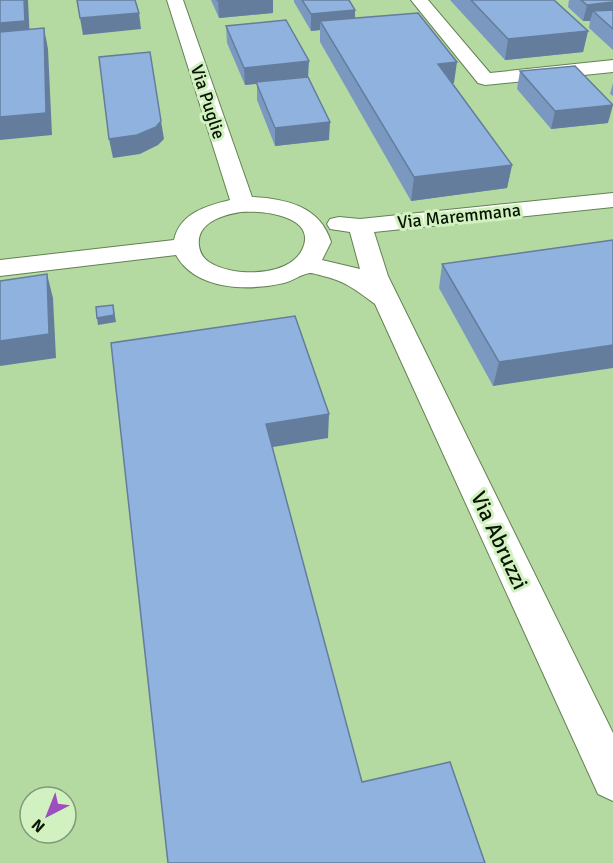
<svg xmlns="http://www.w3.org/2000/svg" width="613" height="863" font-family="Signika,sans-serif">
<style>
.built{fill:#b4daa1;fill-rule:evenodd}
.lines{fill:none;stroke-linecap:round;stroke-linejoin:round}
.minor-casing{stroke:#638153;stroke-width:2}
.minor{fill:#fff;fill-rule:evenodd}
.wall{fill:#7b99c0}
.shaded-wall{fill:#647d9c}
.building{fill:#8fb2df;stroke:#647d9c;stroke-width:1.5}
.labels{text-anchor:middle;stroke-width:6;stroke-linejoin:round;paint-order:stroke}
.far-street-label{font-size:18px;fill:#091404;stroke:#d1f2c0}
.street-label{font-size:22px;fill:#091404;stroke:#d1f2c0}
</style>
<rect width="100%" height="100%" fill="#c4e5b3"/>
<path class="built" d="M0,0h613v863h-613zM30,797h36v36h-36z"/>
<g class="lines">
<defs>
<g id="minor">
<path d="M167,0h16l69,197c34,2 68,9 79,45l-9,18 38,9 -10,-37 -20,-3 -3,-5 3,-5 9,-2 21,2 253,-26v14l-239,25 14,44 225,457v68l-15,-7 -223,-490c-19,-14 -30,-23 -52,-28 -4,-1 -10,-3 -13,-3 -9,1 -17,8 -26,10 -35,8 -88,8 -108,-28l-176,21v-16l174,-20c6,-27 32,-34 56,-40zM241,212c21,-2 78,4 61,38 -5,10 -16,16 -26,19 -20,6 -50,4 -67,-7 -6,-4 -9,-9 -10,-16 -3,-23 23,-31 42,-34z"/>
<path d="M411,0h17l62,73 123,-13v12l-128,13 -7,-2z"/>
</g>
</defs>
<use href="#minor" class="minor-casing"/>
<use href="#minor" class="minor"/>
</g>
<g class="wall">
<path d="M211,0h62v13l-54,5z"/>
<path d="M294,0h55l6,18 99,65h-2l60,82 -5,23 -96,13 -91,-159v-12l-9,1 -17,-29z"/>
<path d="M450,0h104l34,31 -5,21 -78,8z"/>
<path d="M569,0h44v50l-24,-22 1,-7h-7l-15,-14z"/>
<path d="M226,26l82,52 21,62 -54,6 -18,-46v-16l-12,1 -18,-42z"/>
<path d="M520,71l88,52 -57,6 -34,-40z"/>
<path d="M613,83v13l-3,-2z"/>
<path d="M613,240l-120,146 -54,-98 3,-24z"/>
</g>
<g class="shaded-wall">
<path d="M24,0h4l2,41 -30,3v-21z"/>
<path d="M234,0h39v13l-54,5 -1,-17z"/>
<path d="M613,2v16l-20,-7 -3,10h-7l4,-16z"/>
<path d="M355,10v17l-35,-6v9l-9,1v-17z"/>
<path d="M139,13l2,16 -58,6 -3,-17z"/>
<path d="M44,28l4,21 4,86 -52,5v-23z"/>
<path d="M588,31l-5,21 -78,8 3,-21z"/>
<path d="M309,61l-1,17 -63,7 -1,-17z"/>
<path d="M457,62l-3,21 -18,3 2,-22z"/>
<path d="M613,105l-5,18 -57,6 4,-18z"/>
<path d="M161,121l3,18 -6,6 -18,9 -27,4 -4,-19z"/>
<path d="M330,122l-1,18 -54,6v-18z"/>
<path d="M512,165l-5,23 -96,13 3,-24z"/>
<path d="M47,274l6,24 3,60 -56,8v-25z"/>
<path d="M113,305l3,17 -18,3 -1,-7z"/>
<path d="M613,345v23l-120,18 6,-24z"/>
<path d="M329,414l-1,24 -61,10 -1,-24z"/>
</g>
<g class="building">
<path d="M0,0h24l1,21 -25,2z"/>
<path d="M77,0h58l4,13 -59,5z"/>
<path d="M217,0h17l-16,1z"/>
<path d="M302,0h47l6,10 -44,4z"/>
<path d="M471,0h83l34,31 -80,8z"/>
<path d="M581,0h32v2l-26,3z"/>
<path d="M613,10v19l-20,-18z"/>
<path d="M418,13l39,49 -19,2 74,101 -98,12 -94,-156z"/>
<path d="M286,20l23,41 -65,7 -18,-42z"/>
<path d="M44,28l2,85 -46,4v-85z"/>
<path d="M150,52l11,69 -5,6 -19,8 -28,4 -10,-82z"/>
<path d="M575,66l38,39 -58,6 -35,-40z"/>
<path d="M308,77l22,45 -55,6 -19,-46z"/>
<path d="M613,240v105l-114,17 -57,-98z"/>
<path d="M47,274l2,60 -49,7v-60z"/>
<path d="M113,305l1,10 -17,3 -1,-11z"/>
<path d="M295,316l34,98 -63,10 96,358 88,-20 35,101h-317l-57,-520z"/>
</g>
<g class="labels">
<g class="far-street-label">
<text transform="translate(208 102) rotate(72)" y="6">Via Puglie</text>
<text transform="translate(459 216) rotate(-6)" y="6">Via Maremmana</text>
</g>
<g class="street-label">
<text transform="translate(500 540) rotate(65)" y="8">Via Abruzzi</text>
</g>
</g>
<g transform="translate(48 815) rotate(222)"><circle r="28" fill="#d1f2c0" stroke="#819975" stroke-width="1.5"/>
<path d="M0-4.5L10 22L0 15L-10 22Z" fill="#9e4ebe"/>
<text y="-9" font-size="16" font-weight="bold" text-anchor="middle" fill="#091404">N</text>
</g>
</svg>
